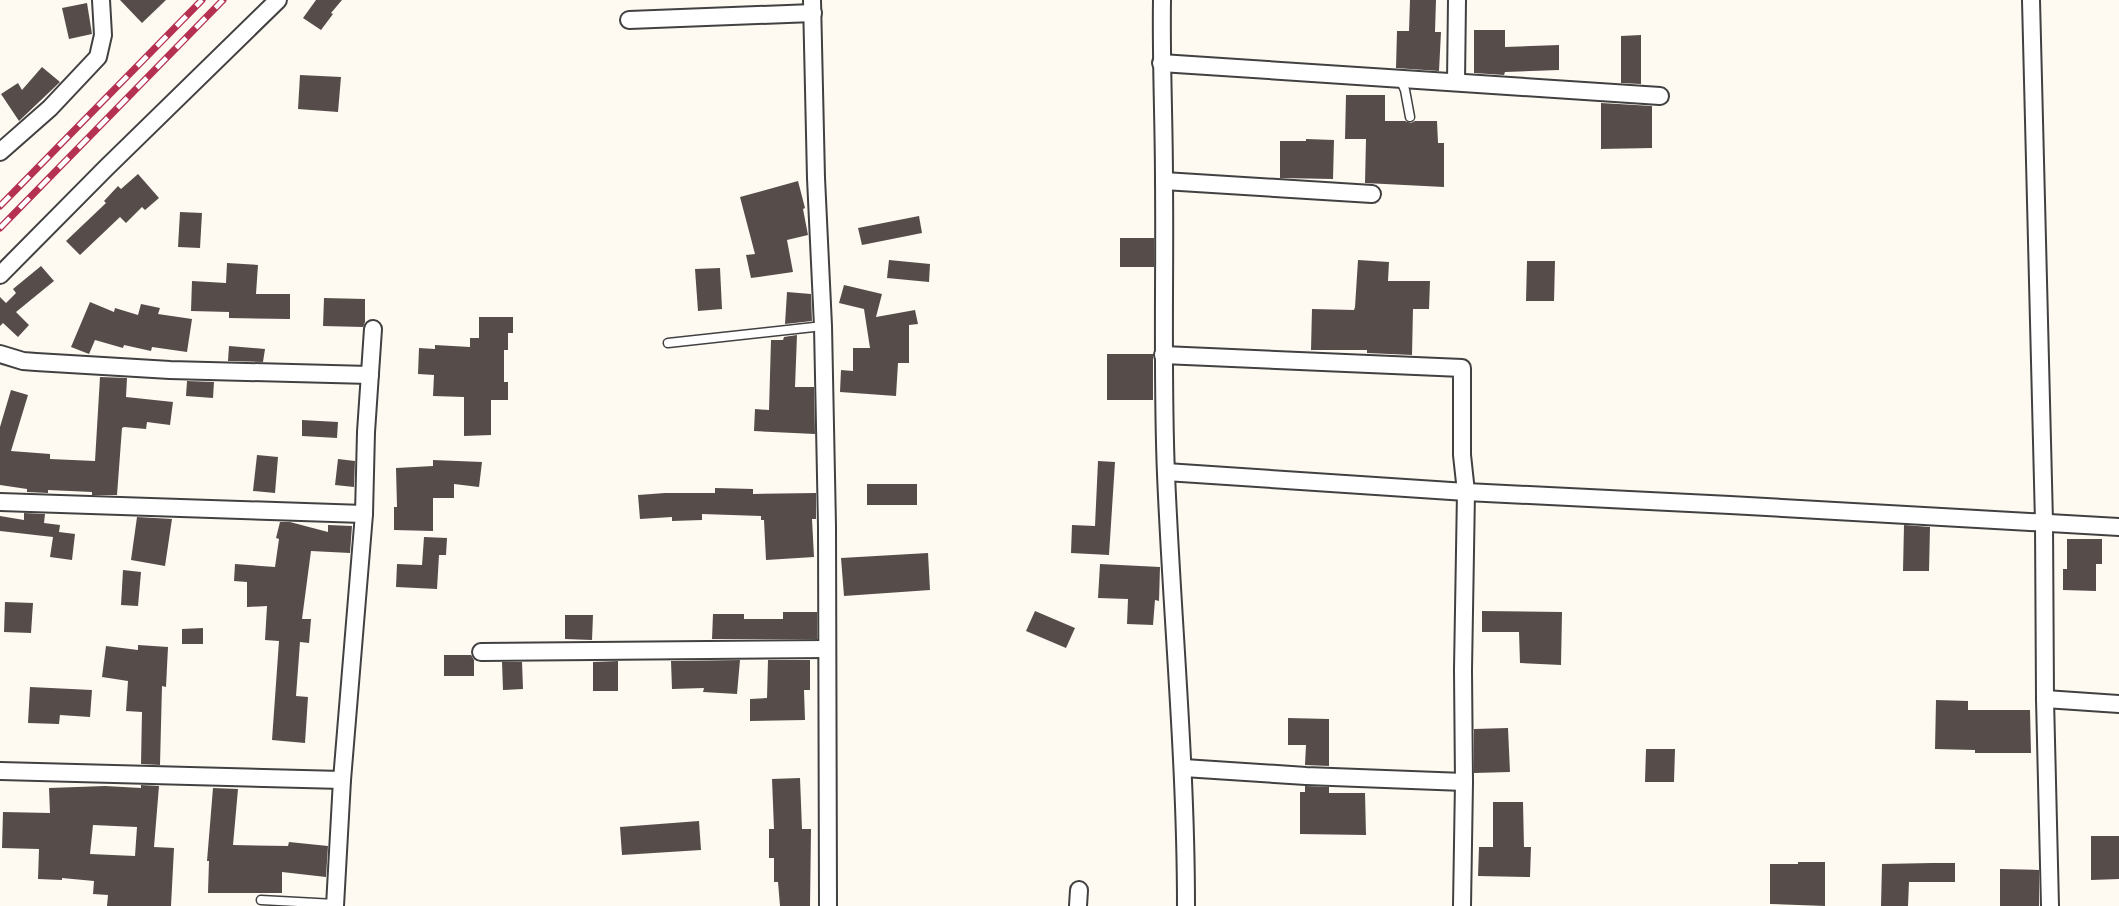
<svg xmlns="http://www.w3.org/2000/svg" width="2119" height="906" font-family="'Zilla Slab',serif">
<style>
.building{fill:#564d4b;fill-rule:evenodd}
.lines{fill:none;stroke-linecap:round;stroke-linejoin:round}
.service-casing{stroke:#414141;stroke-width:11}
.minor-casing{stroke:#414141;stroke-width:20}
.service{stroke:#fff;stroke-width:8}
.minor{stroke:#fff;stroke-width:16}
.rail-casing{stroke:#b43152;stroke-width:7}
.rail{stroke:#fff;stroke-width:4.5;stroke-dasharray:14;stroke-linecap:butt}
</style>
<rect width="100%" height="100%" fill="#fef9f1"/>
<g class="building">
<path d="M120,0h46l-24,23z"/>
<path d="M316,0h26l-11,13 2,1 -12,16 -18,-12z"/>
<path d="M1410,0h26l-1,32h6l-2,39 -43,-3 1,-37h12z"/>
<path d="M87,3l5,31 -23,5 -7,-31z"/>
<path d="M1474,30h31v17l54,-2v25l-54,2 -1,3 -30,-2z"/>
<path d="M1641,35v49l-20,-1v-47z"/>
<path d="M42,67l18,15 -41,39 -18,-27 17,-11 4,7z"/>
<path d="M300,75l41,2 -3,35 -40,-3z"/>
<path d="M1346,95h39v26h20l6,2 4,-2h22l1,22h6v44l-79,-4 1,-44h-21z"/>
<path d="M1601,103l51,3v42l-51,1z"/>
<path d="M1306,139l28,1 -1,39 -53,-1v-37h26z"/>
<path d="M138,174l21,24 -14,12 -3,-3 -16,16 -6,-6 -40,38 -14,-14 40,-38 -2,-2 14,-15 3,3z"/>
<path d="M798,181l7,27 -2,1 5,26 -21,5 6,32 -42,6 -5,-23 9,-1 -15,-57z"/>
<path d="M180,212l22,1 -2,35 -22,-1z"/>
<path d="M919,216l3,17 -60,12 -4,-17z"/>
<rect x="1120" y="238" width="34" height="29"/>
<path d="M889,260l41,4 -1,18 -42,-4z"/>
<path d="M1358,260l31,2 -1,19h42l-1,28h-16l-1,46 -45,-2v-3h-56l1,-41 42,1 1,-3z"/>
<path d="M1527,261h28l-1,40h-28z"/>
<path d="M227,263l31,2 -2,29h34v25l-61,-1v-6l-38,-1 1,-30 34,2z"/>
<path d="M41,266l13,15 -38,31 13,13 -11,12 -15,-14 -3,3v-29l6,6 10,-10 -3,-4z"/>
<path d="M720,268l2,41 -24,2 -3,-42z"/>
<path d="M844,285l38,9 -6,23 39,-7 3,14 -9,1v38h-11l-2,33 -56,-4 1,-22 12,1v-23h17l-6,-39 -25,-6z"/>
<path d="M787,292l24,2 1,27 -27,3z"/>
<path d="M324,298l41,1v23l-2,5 -40,-1z"/>
<path d="M90,302l24,10 1,-4 23,7 3,-11 19,4 -2,6 34,5 -5,33 -35,-5 -1,4 -27,-6 -1,3 -28,-8 -6,14 -18,-7z"/>
<path d="M479,317h34v16h-5v17h-4v32h4v18h-17v35l-27,1v-39l-31,-1 1,-21 -16,-1 1,-26 16,1v-4l35,2v-9h9z"/>
<path d="M797,335l-2,52h19l1,47 -61,-3 1,-22 14,1 2,-70h12l1,-3z"/>
<path d="M229,346l36,3 -2,13 -35,-1z"/>
<rect x="1107" y="354" width="46" height="46"/>
<path d="M100,377l27,1 -1,19 47,5 -3,23 -23,-3 -1,7 -22,-2 -2,1 -5,67h-25v-3l-44,-2v3l-21,-1v-3l-27,-4v-58l11,-37 17,5 -17,56 39,3v5l45,2z"/>
<path d="M187,381l27,1 -1,16 -27,-2z"/>
<path d="M302,420l36,2 -1,16 -35,-2z"/>
<path d="M257,455l21,2 -3,36 -22,-2z"/>
<path d="M338,459l17,2 -1,26 -19,-2z"/>
<path d="M433,460l49,2 -3,25 -25,-3v14h-21v33l-39,-1v-23h3l-1,-39 37,-2z"/>
<path d="M1098,461l17,1 -6,93 -38,-2 1,-28 23,1z"/>
<rect x="867" y="484" width="50" height="21"/>
<path d="M715,488l38,1v5l63,-1v26h-4l2,38 -48,3 -2,-40h-3v-4l-59,-2v6l-30,1v-4l-32,2 -2,-24 27,-2h50z"/>
<path d="M24,513l21,1 -1,9 16,2 -1,7 16,2 -3,26 -22,-3 3,-20 -53,-6v-15l24,4z"/>
<path d="M137,517l35,2 -7,47 -34,-6z"/>
<path d="M280,522h10l38,10v-7l24,1 -2,27 -39,-2 -9,68h9l-2,24 -9,-1 -4,54 12,1 -3,46 -33,-3 7,-99 -14,-1 2,-34 -20,1v-25l-13,-1 1,-17 40,3 4,-28 -3,-1z"/>
<path d="M1904,525l26,2 -1,44h-26z"/>
<path d="M424,537l23,1 -1,17h-7l-2,34 -41,-2 1,-23 25,1z"/>
<path d="M2067,539h35v25h-6v27l-33,-1v-21h4z"/>
<path d="M928,553l2,37 -86,6 -3,-38z"/>
<path d="M1100,564l60,3 -1,34 -4,-1 -2,25 -26,-1 1,-25 -30,-1z"/>
<path d="M123,570l18,2 -3,34 -17,-1z"/>
<path d="M5,602l28,1 -2,30 -27,-1z"/>
<path d="M1035,611l40,17 -9,20 -40,-17z"/>
<path d="M1482,611l80,1 -1,53 -41,-2 -1,-31h-37z"/>
<path d="M783,612h34v27h-105l1,-25h31v5h39z"/>
<path d="M565,615h28l-1,25 -27,-1z"/>
<path d="M203,628v16h-21v-15z"/>
<path d="M138,645l30,2 -2,40 -4,-1 -2,79 -19,-1 1,-52 -16,-1 2,-30 -26,-4 4,-31 32,4z"/>
<path d="M444,655h27l3,5v16h-30z"/>
<path d="M740,660l-3,34 -34,-2 1,-4 -32,1 -1,-28z"/>
<path d="M768,660h42v30h-6l1,30 -55,1v-22l17,-1z"/>
<path d="M618,661v30h-25v-29z"/>
<path d="M502,662h20l1,27 -20,1z"/>
<path d="M30,687l62,3 -2,27 -30,-2 -1,9 -31,-1z"/>
<path d="M1936,700l32,1v9h62l1,43h-56v-3l-40,-1z"/>
<path d="M1288,718l41,1v47l-24,-1 1,-20h-18z"/>
<path d="M1508,728l2,44 -36,1v-44z"/>
<path d="M1646,749h29l-1,33h-29z"/>
<path d="M800,778l2,51h9l-1,77h-30l-2,-24h-4v-24h-5v-29h5l-2,-50z"/>
<path d="M141,785l18,1 -5,61 20,1 -3,58h-64l1,-11 -15,-1 1,-13 -32,-3v2l-24,-1 1,-30 -37,-1 1,-36 47,1 -1,-25 56,-2 36,2zM93,825l44,2 -2,29 -45,-2z"/>
<path d="M1305,786l24,1v6h36l1,42 -66,-1v-42h5z"/>
<path d="M213,788l25,1 -5,56 55,1 1,-4 39,4 -2,31 -44,-5v21h-74l1,-32h-2z"/>
<path d="M1493,802h30l1,45h7l-1,30 -52,-1 1,-29h14z"/>
<path d="M699,821l2,29 -79,5 -2,-28z"/>
<path d="M2091,836h28v43l-28,1z"/>
<path d="M1798,862h27v44l-55,-2v-40h28z"/>
<path d="M1932,863h23v19h-46l-1,24h-27l1,-42z"/>
<path d="M2000,869l39,1v36h-39z"/>
</g>
<g class="lines">
<defs>
<g id="service">
<path d="M1400,79l5,11 5,27"/>
<path d="M668,343l155,-17"/>
<path d="M261,900l74,4"/>
</g>
<g id="minor">
<path d="M812,0l4,178 7,148 4,200 1,380"/>
<path d="M1162,0c-1,61 2,121 2,182 1,97 -2,195 2,292 6,144 20,288 20,432"/>
<path d="M2031,0l13,522 1,177 5,207"/>
<path d="M629,20l184,-7"/>
<path d="M1161,63l499,33"/>
<path d="M1456,82l1,-82"/>
<path d="M0,152l50,-44 48,-51 5,-22 -2,-35"/>
<path d="M1164,181l208,13"/>
<path d="M0,275l106,-107 172,-168"/>
<path d="M0,354l23,7 13,1 134,8 200,5"/>
<path d="M1163,355l299,13v87l4,37 -3,178 1,112 -2,124"/>
<path d="M1166,472l300,20 264,13 389,22"/>
<path d="M0,502l364,12"/>
<path d="M481,652l346,-3"/>
<path d="M2045,699l74,5"/>
<path d="M1184,768l122,8 158,6"/>
<path d="M0,771l342,9"/>
<path d="M335,906l7,-126 22,-266 2,-82 7,-103"/>
<path d="M1078,906l1,-16"/>
</g>
</defs>
<use href="#service" class="service-casing"/>
<use href="#minor" class="minor-casing"/>
<use href="#service" class="service"/>
<use href="#minor" class="minor"/>
<defs>
<g id="rail">
<path d="M0,206l202,-206"/>
<path d="M0,228l223,-228"/>
</g>
</defs>
<use href="#rail" class="rail-casing"/>
<use href="#rail" class="rail"/>
</g>
</svg>
